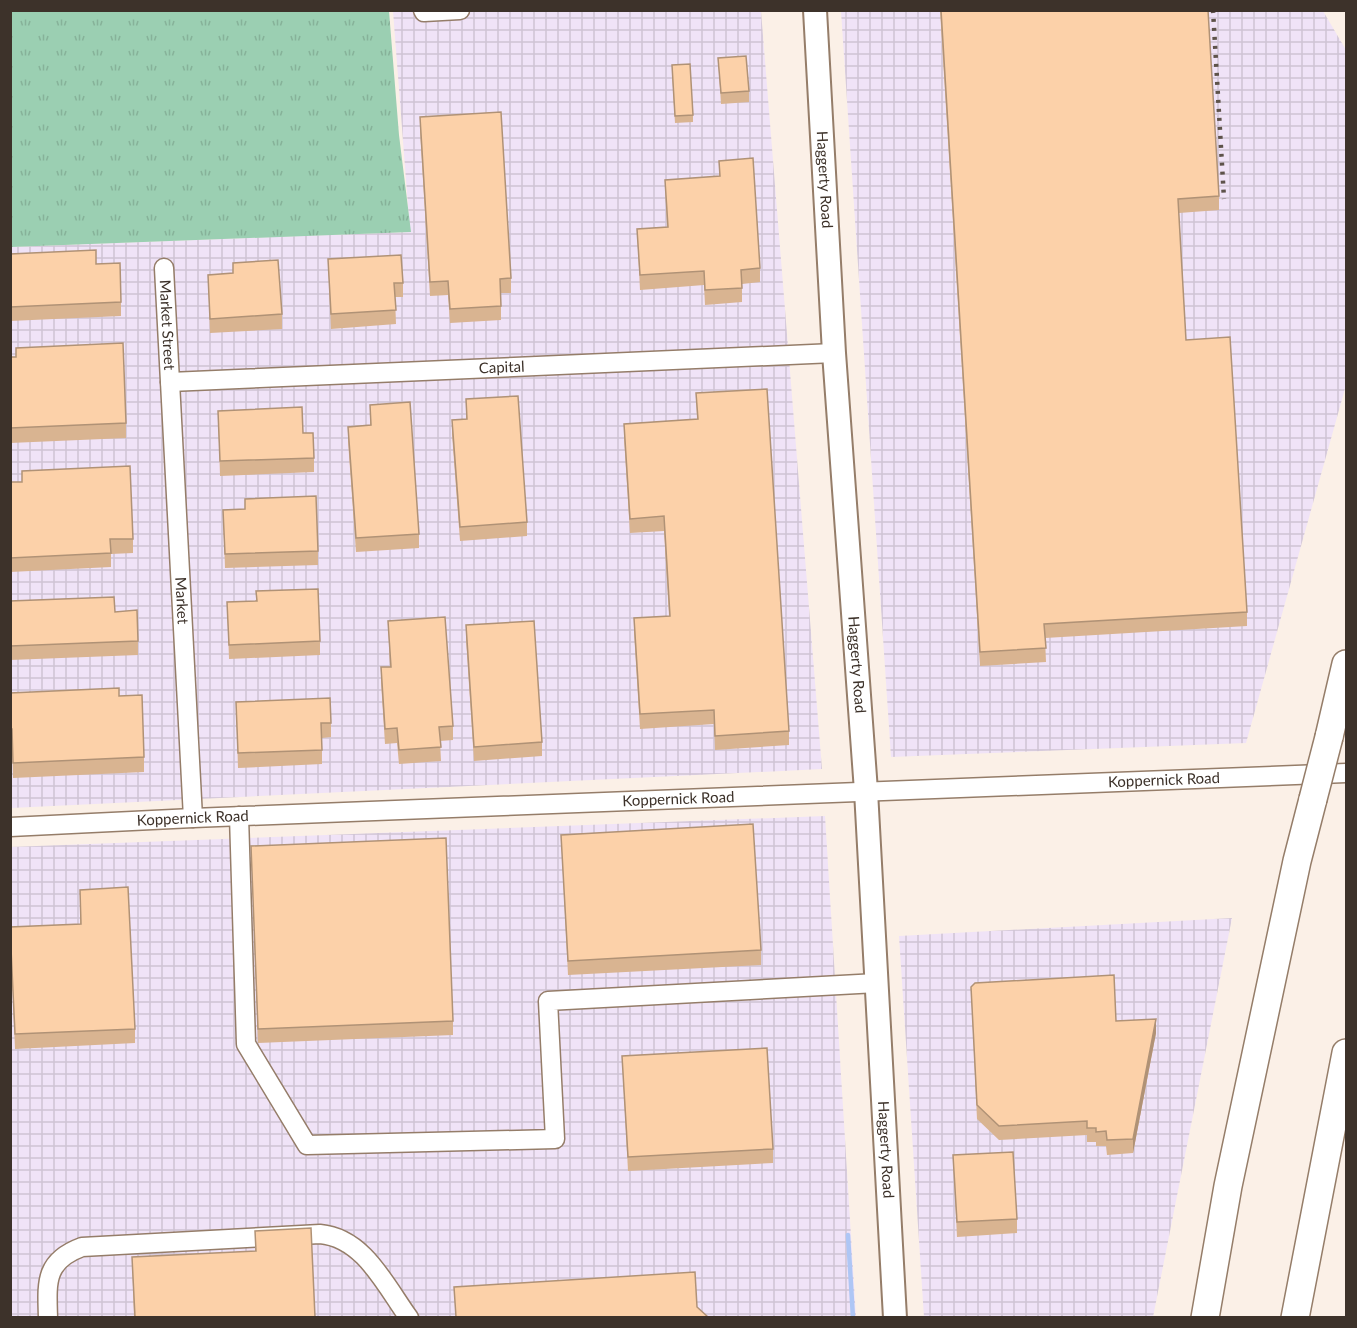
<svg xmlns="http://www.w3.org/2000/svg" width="1357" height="1328" font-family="Lato,sans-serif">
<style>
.industrial{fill:url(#industrial-grid)}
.grass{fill:url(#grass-tufts)}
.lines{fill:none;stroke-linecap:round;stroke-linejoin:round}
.stream{stroke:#aec6f5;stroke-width:4.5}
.minor-casing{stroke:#957d69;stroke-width:21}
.major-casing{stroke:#957d69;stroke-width:26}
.highway-casing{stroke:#957d69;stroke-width:30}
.minor{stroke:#fff;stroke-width:18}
.major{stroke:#fff;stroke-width:22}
.highway{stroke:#fff;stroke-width:27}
.rail{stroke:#5e534a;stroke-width:4.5;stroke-dasharray:3 6;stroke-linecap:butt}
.highway-bridge-casing{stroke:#957d69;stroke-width:30;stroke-linecap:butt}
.highway-bridge{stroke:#fff;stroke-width:27}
.wall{fill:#d9b491}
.shaded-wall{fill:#b09276}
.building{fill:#fcd1a9;stroke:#b09276;stroke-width:1.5}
.labels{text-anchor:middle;stroke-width:6;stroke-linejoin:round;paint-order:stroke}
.street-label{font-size:15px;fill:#3d322a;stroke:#fff}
</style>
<defs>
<pattern id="industrial-grid" width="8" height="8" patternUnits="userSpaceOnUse" patternTransform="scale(1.5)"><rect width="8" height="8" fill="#f0e3f7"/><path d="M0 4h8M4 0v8" fill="none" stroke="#cfc3d4"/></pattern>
<pattern id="grass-tufts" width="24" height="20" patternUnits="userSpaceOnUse" patternTransform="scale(1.5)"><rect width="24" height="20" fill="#9bcfb2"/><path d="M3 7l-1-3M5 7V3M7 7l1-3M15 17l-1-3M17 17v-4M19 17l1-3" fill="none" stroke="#86b299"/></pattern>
</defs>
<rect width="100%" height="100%" fill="#fbf0e7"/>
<g class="industrial">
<path d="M393,11h368l61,758 -811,39 -1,-561 400,-15z"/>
<path d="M841,11h482l23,39v335l-100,358 -355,14z"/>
<path d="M825,816l31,501h-845l-1,-470z"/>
<path d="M1232,918l-79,399h-229l-25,-381z"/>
</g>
<path class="grass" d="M10,11h379l10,124 12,97 -400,15z"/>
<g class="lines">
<path class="stream" d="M848,1235l5,83"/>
<defs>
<g id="minor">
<path d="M423,10l1,2 36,-2"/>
<path id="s1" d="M164,268l29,550"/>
<path id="s2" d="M170,382l664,-29"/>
<path d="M239,816l7,228 61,101 248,-6 -7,-138 329,-18"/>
<path id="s3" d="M10,827l183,-9 1153,-45"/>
<path d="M48,1318c-1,-35 -4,-57 34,-71l238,-13c44,4 65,51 89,84"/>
</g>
<g id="major">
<path id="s4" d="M815,10l19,343 32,438 29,527"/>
</g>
<g id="highway">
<path d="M1329,737l17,-73"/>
<path d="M1205,1318l23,-132 69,-325 16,-62"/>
<path d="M1295,1318l51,-265"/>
</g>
</defs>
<use href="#minor" class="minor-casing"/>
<use href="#major" class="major-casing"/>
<use href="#highway" class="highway-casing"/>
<use href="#minor" class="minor"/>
<use href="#major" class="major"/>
<use href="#highway" class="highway"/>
<path class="rail" d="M1213,10l11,189"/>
<defs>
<path id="highway-bridge" d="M1313,799l16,-62"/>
</defs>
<use href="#highway-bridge" class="highway-bridge-casing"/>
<use href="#highway-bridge" class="highway-bridge"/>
</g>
<g class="wall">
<path d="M940,10h268l11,186v14l-40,3 7,127 61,272v14l-202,12 1,24 -66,4z"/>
<path d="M718,58l31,33v11l-28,2z"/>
<path d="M672,72l21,43v7l-18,1z"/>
<path d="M420,117l91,161v15h-10v27l-51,3 -2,-28 -18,1 -10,-165z"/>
<path d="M719,161l41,107v14l-18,2v18l-37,3 -1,-20 -64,5 -3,-61 30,-2 -2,-47 54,-4z"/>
<path d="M10,254l86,10 25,38v14l-111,5z"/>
<path d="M328,259l75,24v14h-8l1,27 -65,5z"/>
<path d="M233,263l49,51v15l-72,4 -2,-58 25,-2z"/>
<path d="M16,348l110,75v15l-116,5v-86h6z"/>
<path d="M696,393l93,338v14l-74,5 -1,-26 -74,5 -6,-97v-14l35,-2 -5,-85 -34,2 -6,-95v-14l73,-5z"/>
<path d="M466,399l61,123v14l-67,5 -8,-107v-14l14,-1z"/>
<path d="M370,405l49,129v14l-63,4 -8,-111v-14l22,-2z"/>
<path d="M218,411l85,22 11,25v14l-94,4z"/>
<path d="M10,482l123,57v14l-22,1v13l-101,5z"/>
<path d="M223,510l95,41v14l-93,3z"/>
<path d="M256,591l64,50v14l-91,4 -2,-57 29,-1z"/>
<path d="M10,601l105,11 23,29v14l-128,5z"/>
<path d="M388,621l65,105v14l-13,1 1,20 -42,3 -2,-21 -12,1 -4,-62v-15h9z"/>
<path d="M466,625l76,117v14l-68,5 -8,-122z"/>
<path d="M10,693l109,3 25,61v15l-131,6 -1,-35h-2z"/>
<path d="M236,702l95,21v14l-9,1v26l-84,4z"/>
<path d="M561,835l200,115v15l-193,10z"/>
<path d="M251,846l202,175v14l-195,8z"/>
<path d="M80,890l55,139v14l-120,6 -5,-122 70,-3z"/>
<path d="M971,987l145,34 40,12 -23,120 -26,2 -1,-9h-10v-4h-9v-7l-88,5 -22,-21z"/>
<path d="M622,1056l151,93v14l-145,8z"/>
<path d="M953,1155l64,64v14l-60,4z"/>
<path d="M255,1231l60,86h-181l-2,-60 123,-6z"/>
</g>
<path class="shaded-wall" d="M1156,1019v14l-23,120v-14z"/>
<g class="building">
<path d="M941,10h267l11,186 -41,3 8,141 44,-3 17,275 -203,12 2,24 -66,4z"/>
<path d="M746,56l3,35 -28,2 -3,-35z"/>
<path d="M690,64l3,51 -18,1 -3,-51z"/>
<path d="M501,112l10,166 -11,1 1,27 -51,3 -2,-28 -18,1 -10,-165z"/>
<path d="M753,158l7,110 -19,2 1,18 -37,2 -1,-19 -64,4 -3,-46 31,-2 -3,-47 55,-4 -1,-15z"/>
<path d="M96,250v14l24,-1 1,39 -111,5v-53z"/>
<path d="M401,255l2,28h-9l2,27 -65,4 -3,-55z"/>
<path d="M278,260l4,54 -72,5 -2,-44 25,-2v-10z"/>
<path d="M123,343l3,80 -116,5v-71h6v-9z"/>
<path d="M767,389l22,342 -74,5 -1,-26 -74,4 -6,-96 36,-2 -6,-100 -34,3 -6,-95 74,-5 -2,-26z"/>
<path d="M518,396l9,126 -67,5 -8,-107 15,-1 -1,-20z"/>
<path d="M410,402l9,132 -63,4 -8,-111 23,-2 -1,-20z"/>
<path d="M302,407l1,26h10l1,25 -94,3 -2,-50z"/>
<path d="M130,466l3,73h-23l1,14 -101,5v-76h12v-11z"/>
<path d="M316,496l2,55 -93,3 -2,-44 22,-1v-10z"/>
<path d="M318,589l2,52 -91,4 -2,-43 30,-1 -1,-10z"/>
<path d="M114,597l1,15 22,-2 1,31 -128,5v-45z"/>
<path d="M445,617l8,109 -14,1 2,20 -42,3 -2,-22 -12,1 -4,-62h10l-3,-46z"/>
<path d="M534,621l8,121 -68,5 -8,-122z"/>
<path d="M119,688v8l23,-1 2,62 -131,6 -1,-34h-2v-36z"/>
<path d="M330,698l1,25h-10l1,27 -84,3 -2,-51z"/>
<path d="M753,824l8,126 -193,11 -7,-126z"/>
<path d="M446,838l7,183 -195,8 -7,-183z"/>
<path d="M128,887l7,142 -120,5 -5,-107 71,-3 -1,-34z"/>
<path d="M1114,975l2,46 40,-2 -23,120 -26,1 -1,-9 -10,1v-4h-9v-7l-88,5 -22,-21 -6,-118 4,-4z"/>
<path d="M767,1048l6,101 -145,8 -6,-101z"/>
<path d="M1013,1152l4,67 -60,3 -4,-67z"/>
<path d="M311,1228l4,89h-180l-3,-60 124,-6 -1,-20z"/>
<path d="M695,1272l2,35 11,10h-252l-2,-30z"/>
</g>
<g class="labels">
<g class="street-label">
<text dy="5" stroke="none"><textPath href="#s4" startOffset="170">Haggerty Road</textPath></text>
<text dy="5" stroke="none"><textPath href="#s1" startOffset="57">Market Street</textPath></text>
<text dy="5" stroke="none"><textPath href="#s2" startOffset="332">Capital</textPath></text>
<text dy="5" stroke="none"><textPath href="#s1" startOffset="333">Market</textPath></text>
<text dy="5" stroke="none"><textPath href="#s4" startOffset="656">Haggerty Road</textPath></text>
<text dy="5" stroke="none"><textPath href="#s3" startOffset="1155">Koppernick Road</textPath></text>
<text dy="5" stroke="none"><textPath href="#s3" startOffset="669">Koppernick Road</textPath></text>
<text dy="5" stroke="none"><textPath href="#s3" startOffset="183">Koppernick Road</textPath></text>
<text dy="5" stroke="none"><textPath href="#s4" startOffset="1142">Haggerty Road</textPath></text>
</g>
</g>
<rect width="1357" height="1328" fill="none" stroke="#3d322a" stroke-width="24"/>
</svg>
